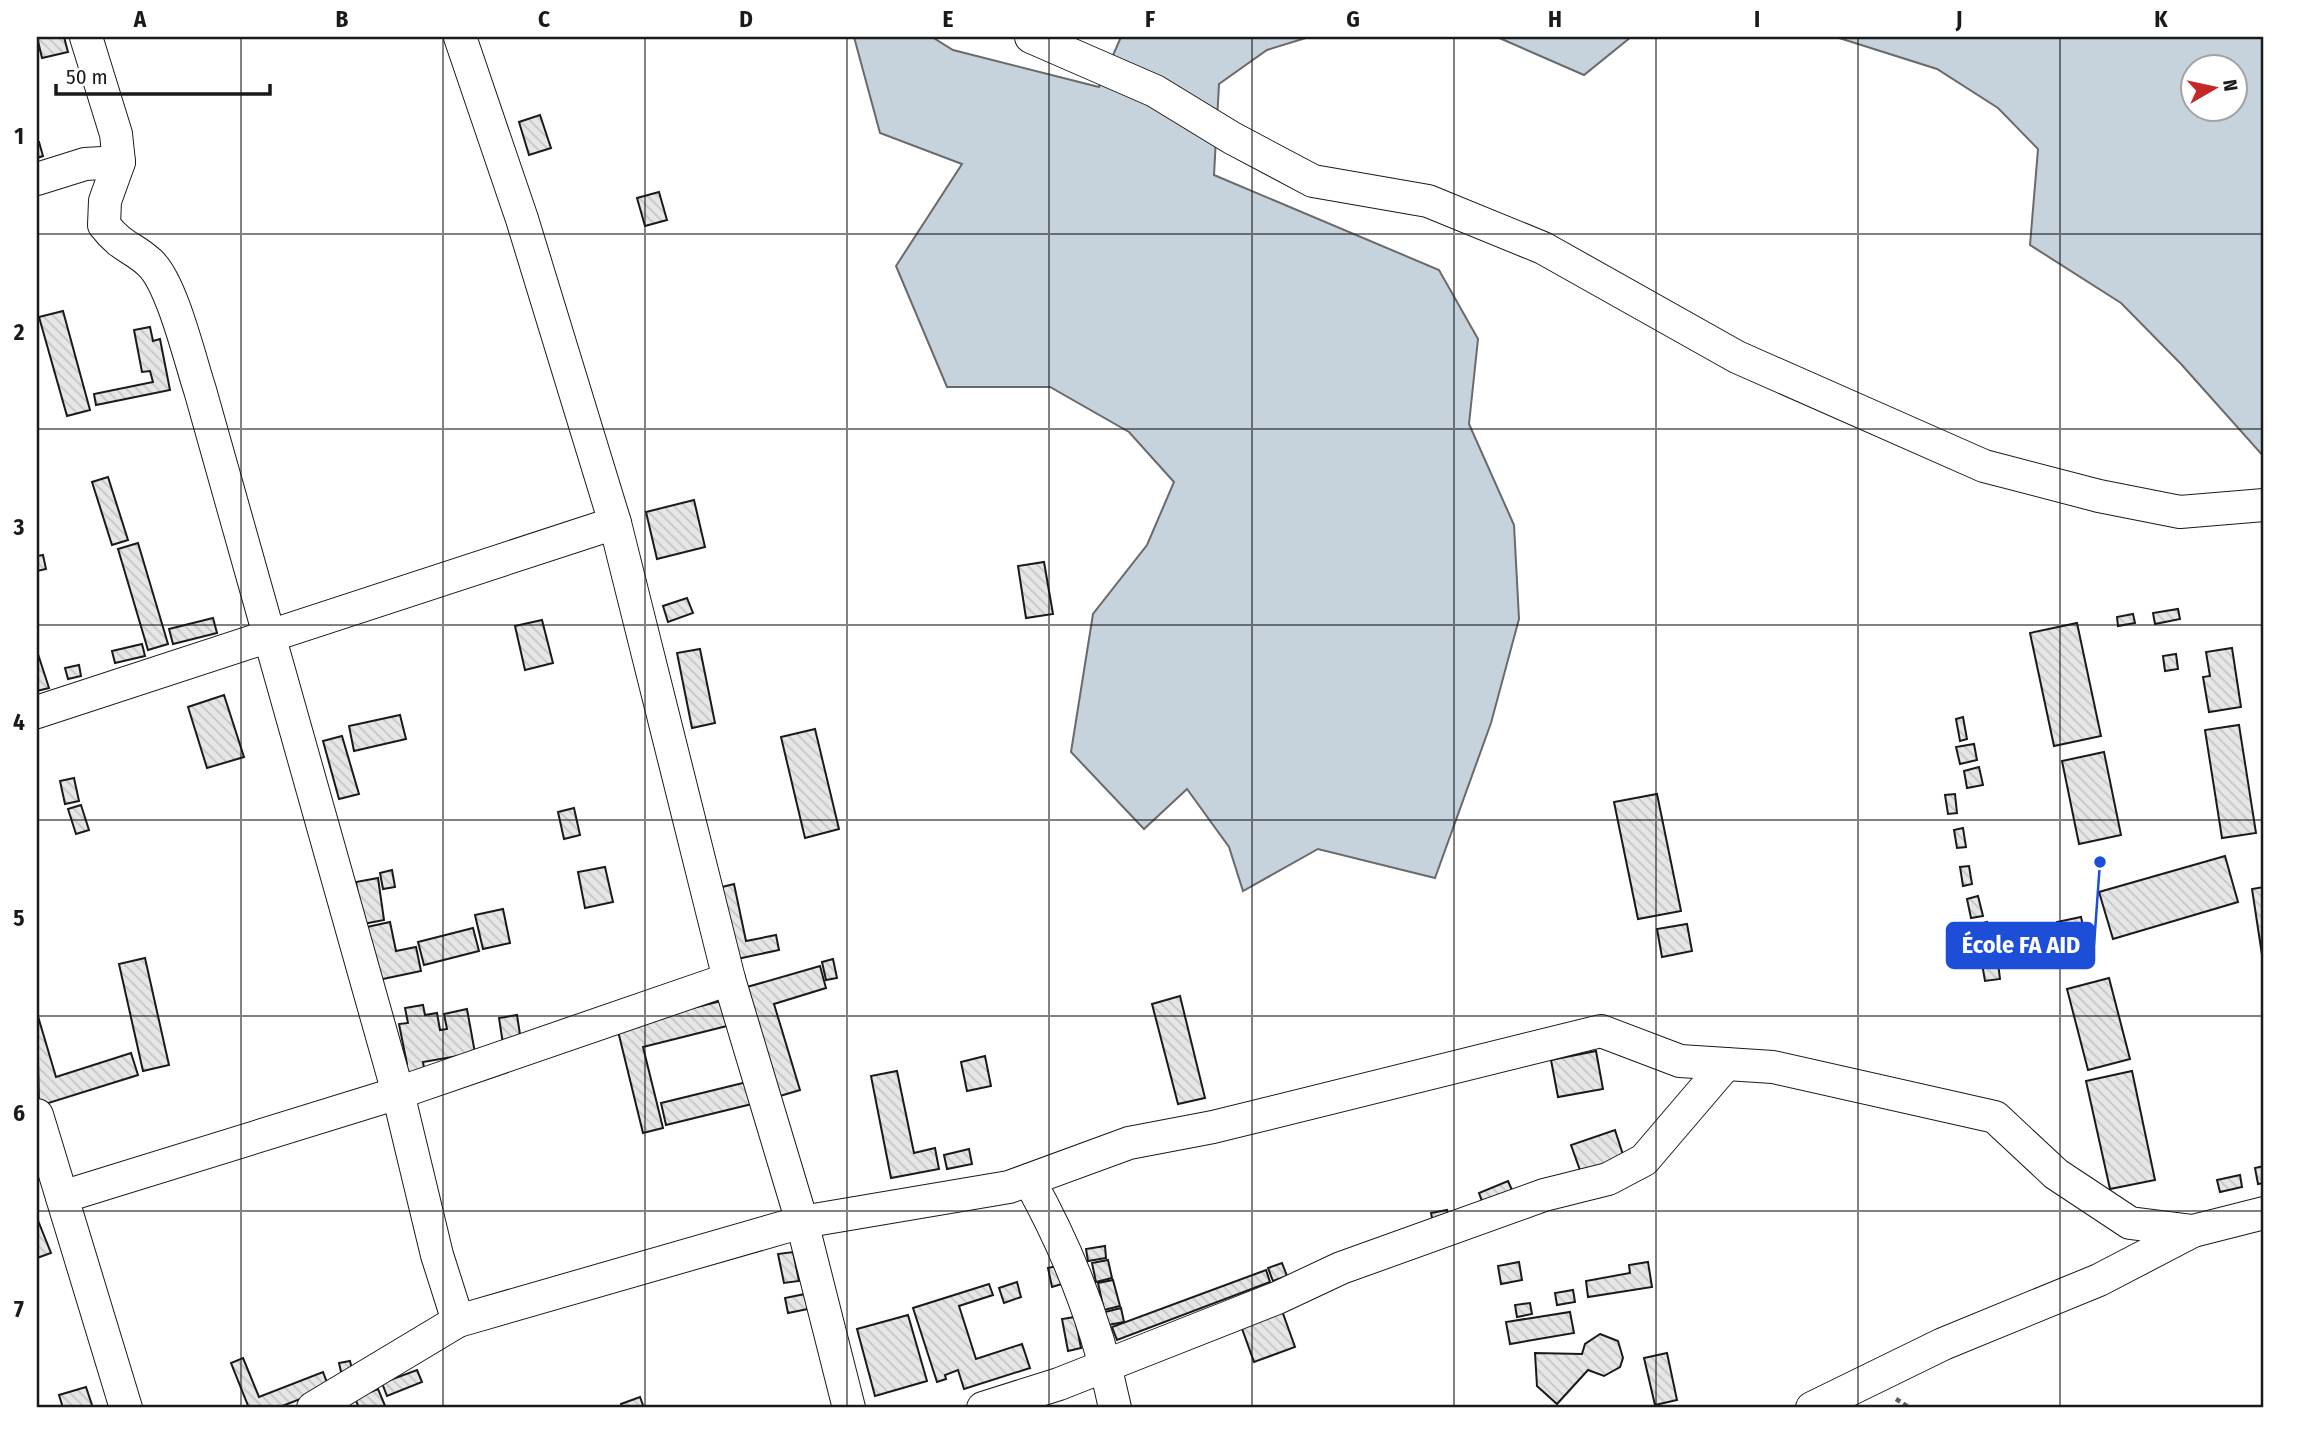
<svg xmlns="http://www.w3.org/2000/svg" width="2301" height="1445" font-family="'Fira Sans Condensed',sans-serif">
<style>
.water{fill:#c6d2dc;stroke:#6a6a6a;stroke-width:2;fill-rule:evenodd}
.building{fill:url(#building-back-hatch);stroke:#1a1a1a;stroke-width:2}
.lines{fill:none;stroke-linecap:round;stroke-linejoin:round}
.minor-casing{stroke:#1a1a1a;stroke-width:34}
.path{stroke:#5f5f5f;stroke-width:4.5;stroke-dasharray:5 3.5;stroke-linecap:butt}
.minor{stroke:#fff;stroke-width:32}
.grid{fill:none;stroke:#1a1a1a;stroke-width:2;stroke-opacity:0.55}
.leader{fill:none;stroke:#1d4ed8;stroke-width:2.5}
.callout-dot{fill:#1d4ed8;stroke:#fff;stroke-width:2.5}
.callout{fill:#1d4ed8;stroke:#1d4ed8;stroke-width:2.5}
.callout-label{font-size:24px;text-anchor:middle;font-weight:bold;fill:#fff}
.neatline{fill:none;stroke:#1a1a1a;stroke-width:2.5}
.grid-label{font-size:23px;text-anchor:middle;font-weight:bold;fill:#1a1a1a}
</style>
<defs>
<pattern id="building-back-hatch" width="6" height="6" patternUnits="userSpaceOnUse" patternTransform="scale(1.75)"><rect width="6" height="6" fill="#e6e6e6"/><path d="M-1 5l2 2M0 0l6 6M5-1l2 2" fill="none" stroke="#c5c5c5"/></pattern>
</defs>
<rect width="100%" height="100%" fill="#fff"/>
<g class="water">
<path d="M854,37h78l21,13 146,37 22,-50h188l-42,13 -48,34 -5,91 225,95 39,69 -9,85 45,101 5,94 -28,104 -56,155 -117,-29 -75,42 -14,-44 -42,-58 -43,40 -73,-77 22,-138 54,-69 27,-63 -45,-50 -79,-45h-103l-51,-121 66,-102 -82,-31z"/>
<path d="M1497,37h134l-47,38z"/>
<path d="M1836,37h428v420l-83,-93 -60,-61 -91,-58 8,-96 -40,-41 -61,-39zM2192,66h42v42h-42z"/>
</g>
<g class="building">
<path d="M37,37h27l4,15 -26,6z"/>
<path d="M540,115l11,33 -22,7 -10,-33z"/>
<path d="M37,142h2l4,14 -6,2z"/>
<path d="M659,192l8,28 -22,6 -8,-28z"/>
<path d="M63,311l27,99 -23,6 -28,-99z"/>
<path d="M150,327l3,14 7,-2 10,51 -74,15 -2,-11 59,-12 -3,-11 -8,1 -8,-42z"/>
<path d="M108,477l20,63 -16,5 -20,-63z"/>
<path d="M694,500l11,47 -48,12 -11,-47z"/>
<path d="M138,543l30,101 -20,6 -30,-101z"/>
<path d="M43,555l3,14 -9,2v-15z"/>
<path d="M1044,562l9,52 -27,4 -8,-52z"/>
<path d="M687,598l6,15 -25,9 -5,-16z"/>
<path d="M2178,609l2,10 -25,5 -2,-11z"/>
<path d="M2133,614l2,9 -17,3 -1,-9z"/>
<path d="M213,618l4,15 -44,11 -4,-15z"/>
<path d="M542,620l11,43 -28,7 -10,-44z"/>
<path d="M2077,623l24,113 -47,10 -24,-113z"/>
<path d="M142,644l3,12 -30,7 -3,-12z"/>
<path d="M2232,648l9,59 -32,5 -6,-35 7,-1 -4,-24z"/>
<path d="M700,649l15,74 -23,5 -15,-75z"/>
<path d="M37,651l12,37 -12,3z"/>
<path d="M2176,654l2,15 -13,2 -2,-15z"/>
<path d="M79,665l2,11 -13,3 -3,-11z"/>
<path d="M224,695l20,62 -37,11 -19,-61z"/>
<path d="M400,715l6,24 -52,12 -5,-25z"/>
<path d="M1963,717l4,22 -7,2 -4,-22z"/>
<path d="M2239,725l17,108 -34,5 -17,-108z"/>
<path d="M815,729l24,100 -34,9 -24,-101z"/>
<path d="M342,736l17,58 -20,5 -16,-58z"/>
<path d="M1974,744l3,16 -17,4 -4,-17z"/>
<path d="M2104,752l17,83 -42,9 -17,-83z"/>
<path d="M1979,767l4,18 -16,3 -3,-17z"/>
<path d="M74,778l5,23 -14,3 -5,-23z"/>
<path d="M1657,794l24,117 -43,8 -24,-117z"/>
<path d="M1955,794l2,19 -9,1 -3,-19z"/>
<path d="M81,805l8,25 -13,4 -8,-25z"/>
<path d="M574,808l6,27 -16,4 -6,-27z"/>
<path d="M1963,828l3,19 -9,1 -3,-18z"/>
<path d="M2225,856l13,46 -125,37 -14,-47z"/>
<path d="M1969,866l3,18 -9,2 -3,-19z"/>
<path d="M605,867l8,35 -28,6 -7,-36z"/>
<path d="M392,870l3,17 -12,2 -3,-16z"/>
<path d="M378,878l6,42 -21,4 -7,-42z"/>
<path d="M734,884l12,57 30,-6 3,15 -42,9 -15,-72z"/>
<path d="M2264,887v81l-12,-79z"/>
<path d="M1978,896l5,20 -12,2 -4,-19z"/>
<path d="M503,909l7,34 -27,6 -8,-34z"/>
<path d="M2081,917l10,44 -24,5 -10,-44z"/>
<path d="M390,922l6,29 20,-4 5,24 -43,9 -11,-53z"/>
<path d="M1987,922l4,21 -13,3 -3,-21z"/>
<path d="M1687,924l5,27 -30,6 -5,-28z"/>
<path d="M473,928l6,23 -55,14 -6,-23z"/>
<path d="M1997,955l3,24 -15,2 -4,-23z"/>
<path d="M145,958l24,107 -26,6 -24,-107z"/>
<path d="M833,959l4,19 -11,2 -4,-18z"/>
<path d="M820,966l6,22 -52,16 26,86 -20,6 -33,-109z"/>
<path d="M2109,978l21,81 -42,11 -21,-81z"/>
<path d="M1180,996l25,102 -27,6 -26,-100z"/>
<path d="M721,1001l6,25 -84,21 20,81 -20,5 -26,-106z"/>
<path d="M423,1005l2,10 12,-2 3,17 7,-1 -3,-15 23,-5 8,44 -52,9 2,12 -22,4 -2,-13 6,-1 -8,-40 9,-1 -3,-15z"/>
<path d="M37,1013l19,64 75,-24 7,22 -99,31z"/>
<path d="M517,1015l4,26 -18,3 -4,-26z"/>
<path d="M1596,1051l7,38 -45,8 -7,-37z"/>
<path d="M985,1056l6,30 -24,5 -6,-29z"/>
<path d="M897,1071l17,82 21,-5 4,21 -48,9 -20,-102z"/>
<path d="M2132,1071l23,109 -45,9 -24,-108z"/>
<path d="M747,1082l5,22 -86,21 -5,-22z"/>
<path d="M1615,1130l9,28 -43,15 -10,-28z"/>
<path d="M969,1149l3,15 -25,5 -3,-14z"/>
<path d="M2264,1166v17l-6,1 -3,-16z"/>
<path d="M2240,1175l2,12 -22,5 -3,-12z"/>
<path d="M1508,1181l7,16 -30,12 -6,-16z"/>
<path d="M1447,1210l3,14 -16,3 -3,-14z"/>
<path d="M37,1218l14,35 -14,5z"/>
<path d="M1105,1246l1,12 -18,3 -2,-12z"/>
<path d="M793,1252l6,29 -15,2 -6,-29z"/>
<path d="M1108,1260l4,18 -16,4 -4,-19z"/>
<path d="M1519,1262l3,18 -21,4 -3,-18z"/>
<path d="M1648,1262l4,25 -64,10 -2,-16 44,-8 -1,-8z"/>
<path d="M1282,1263l5,13 -14,5 -5,-13z"/>
<path d="M1061,1265l4,18 -13,4 -4,-19z"/>
<path d="M1266,1270l4,12 -153,58 -5,-13z"/>
<path d="M1113,1280l7,26 -16,4 -6,-27z"/>
<path d="M1017,1282l4,15 -17,6 -5,-15z"/>
<path d="M989,1284l4,11 -34,11 17,53 46,-15 8,24 -66,21 -6,-19 -13,5 1,4 -9,3 -24,-74z"/>
<path d="M1573,1290l2,12 -18,3 -2,-12z"/>
<path d="M805,1294l3,15 -20,4 -3,-15z"/>
<path d="M1530,1303l2,11 -15,3 -2,-12z"/>
<path d="M1121,1308l3,14 -16,3 -3,-13z"/>
<path d="M1281,1308l14,39 -41,15 -14,-39z"/>
<path d="M1570,1312l4,21 -64,11 -4,-22z"/>
<path d="M908,1315l19,66 -52,15 -18,-67z"/>
<path d="M1075,1317l6,31 -13,3 -6,-32z"/>
<path d="M1600,1334l18,7 5,17 -3,9 -16,9 -16,-6 -31,34 -20,-18 -2,-33 47,1 3,-10z"/>
<path d="M1667,1353l10,47 -22,5 -11,-47z"/>
<path d="M243,1358l16,39 64,-25 6,16 -52,20h-28l-18,-45z"/>
<path d="M350,1361l3,13 -11,2 -3,-13z"/>
<path d="M417,1370l5,12 -35,14 -5,-13z"/>
<path d="M86,1387l7,21h-30l-4,-13z"/>
<path d="M378,1389l8,19h-27l-4,-10z"/>
<path d="M640,1397l4,11h-22l-1,-4z"/>
</g>
<g class="lines">
<defs>
<g id="minor">
<path d="M86,37l30,97 3,28 -14,39 -1,24c18,23 29,22 46,38 22,20 40,97 50,127l198,703 39,162 21,66"/>
<path d="M460,37l62,182 93,304 114,456 73,243 47,186"/>
<path d="M1031,37l124,54 77,47 81,43 115,20 115,47 194,109 247,109 115,30 81,16 84,-7"/>
<path d="M37,179l48,-15 34,-2"/>
<path d="M37,712l578,-189"/>
<path d="M37,1115l89,293"/>
<path d="M1029,1180c41,73 69,146 86,228"/>
<path d="M62,1197l336,-104 331,-114"/>
<path d="M313,1408l145,-87 344,-99 207,-35 120,-44 84,-16 388,-96 79,30 93,6 222,50 61,57 74,49 63,8"/>
<path d="M983,1408l76,-24 218,-86 64,-30 203,-73 64,-16 36,-19 82,-96"/>
<path d="M1812,1408l131,-64 156,-64 94,-49 71,-18"/>
</g>
</defs>
<use href="#minor" class="minor-casing"/>
<path class="path" d="M1896,1399l14,9"/>
<use href="#minor" class="minor"/>
</g>
<path class="grid" d="M241,37v1371M443,37v1371M645,37v1371M847,37v1371M1049,37v1371M1252,37v1371M1454,37v1371M1656,37v1371M1858,37v1371M2060,37v1371M37,234h2227M37,429h2227M37,625h2227M37,820h2227M37,1016h2227M37,1211h2227"/>
<path class="leader" d="M2100 862L2094 945"/>
<circle class="callout-dot" cx="2100" cy="862" r="7"/>
<rect class="callout" x="1947" y="923" width="147" height="45" rx="7"/>
<g class="callout-label">
<text x="2021" y="953">École FA AID</text>
</g>
<rect width="2301" height="1445" fill="none" stroke="#ffffff" stroke-width="77"/>
<g transform="translate(2214 88) rotate(81)"><circle r="33" fill="#ffffff" stroke="#a3a3a3" stroke-width="2"/>
<path d="M0-5L12 26L0 18L-12 26Z" fill="#c62828"/>
<text y="-10" font-size="19" font-weight="bold" text-anchor="middle" fill="#1a1a1a">N</text>
</g>
<path d="M56 84v10h214v-10" fill="none" stroke="#1a1a1a" stroke-width="3.5"/>
<text x="66" y="84" font-size="21" fill="#1a1a1a" stroke="#ffffff" stroke-width="5" paint-order="stroke">50 m</text>
<rect x="38" y="38" width="2224" height="1368" class="neatline"/>
<g class="grid-label">
<text x="140" y="27">A</text>
<text x="342" y="27">B</text>
<text x="544" y="27">C</text>
<text x="746" y="27">D</text>
<text x="948" y="27">E</text>
<text x="1150" y="27">F</text>
<text x="1353" y="27">G</text>
<text x="1555" y="27">H</text>
<text x="1757" y="27">I</text>
<text x="1959" y="27">J</text>
<text x="2161" y="27">K</text>
<text x="19" y="144">1</text>
<text x="19" y="340">2</text>
<text x="19" y="535">3</text>
<text x="19" y="730">4</text>
<text x="19" y="926">5</text>
<text x="19" y="1121">6</text>
<text x="19" y="1317">7</text>
</g>
</svg>
